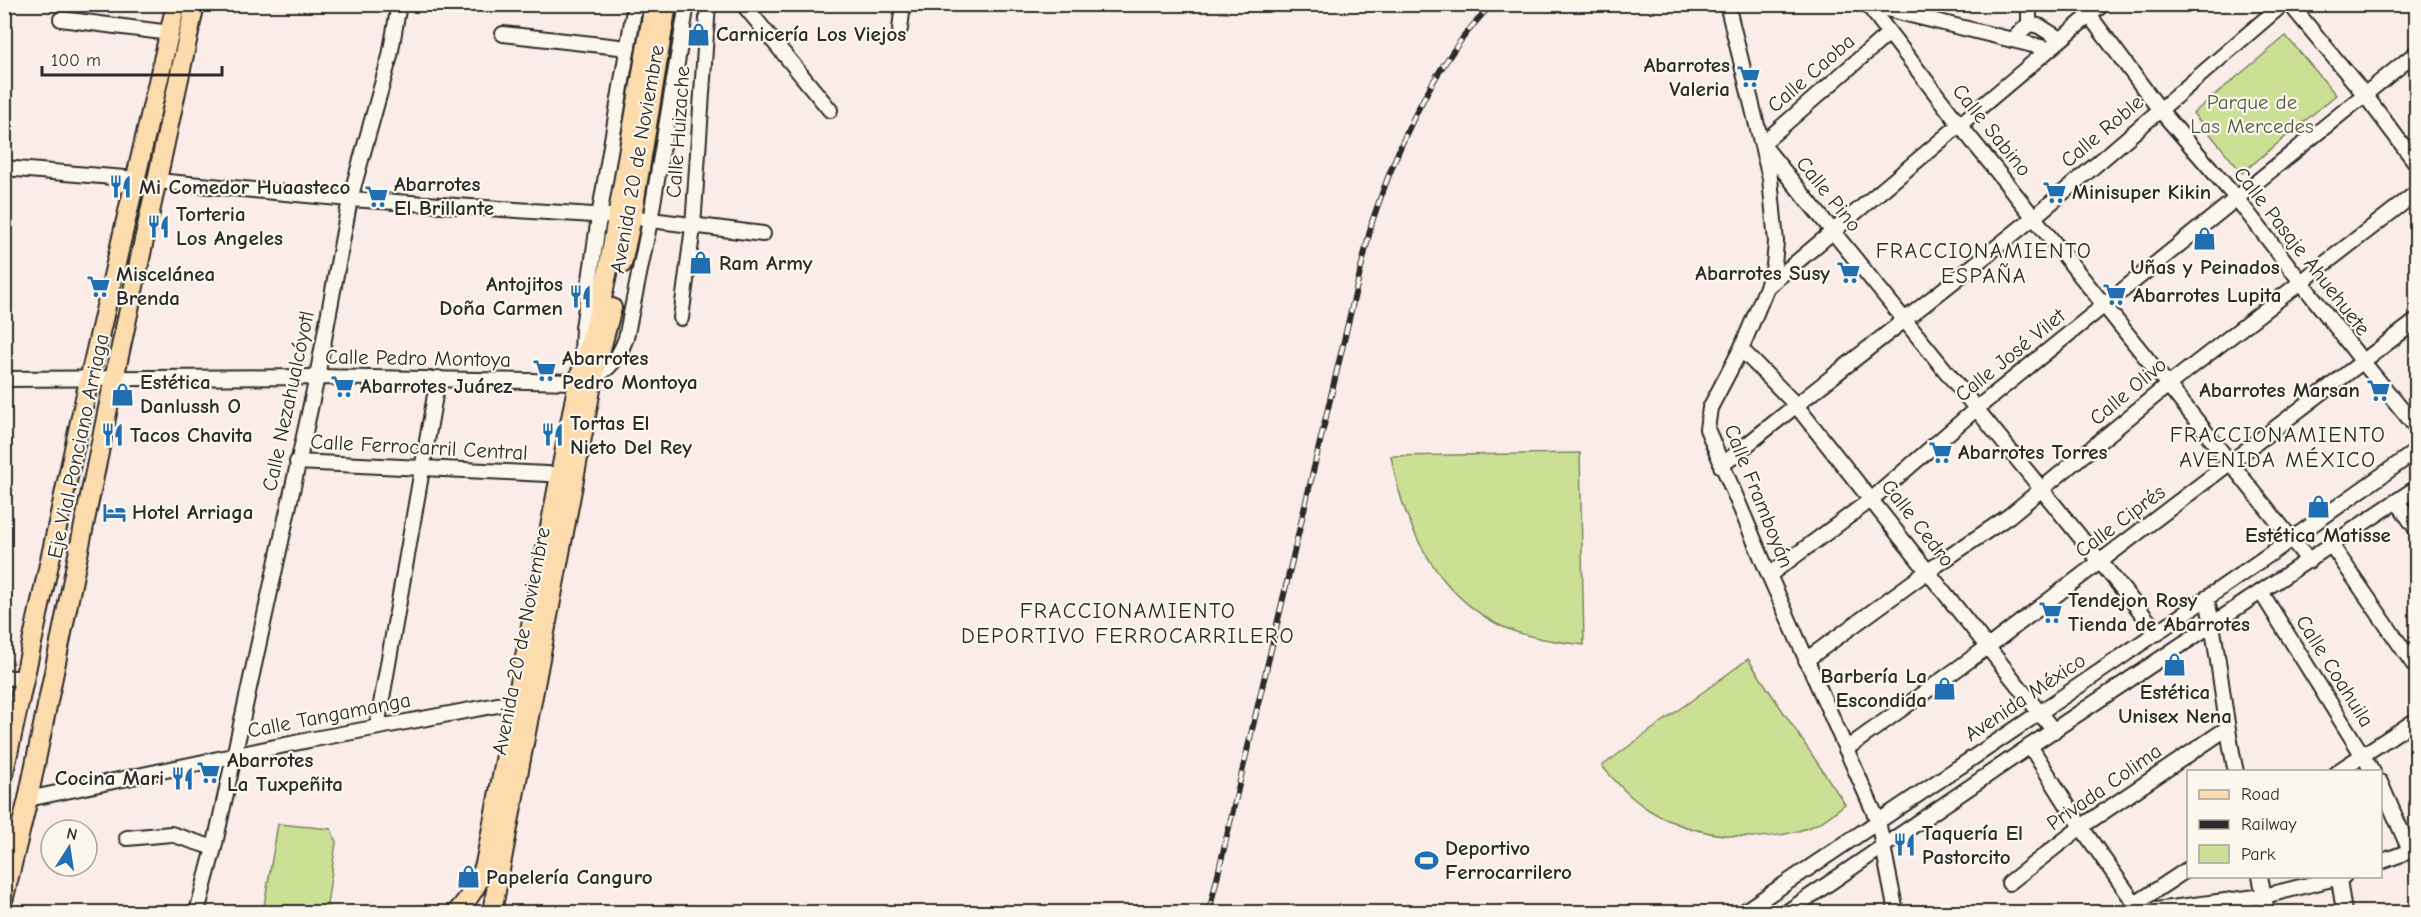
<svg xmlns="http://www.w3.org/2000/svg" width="2421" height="917" font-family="'Comic Neue',sans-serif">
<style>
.green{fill:#cce095;stroke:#7c8660;stroke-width:1.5}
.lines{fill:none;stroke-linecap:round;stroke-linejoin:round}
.minor-casing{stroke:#2b2b2b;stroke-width:18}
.major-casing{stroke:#2b2b2b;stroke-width:22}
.minor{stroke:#fbf7ec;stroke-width:14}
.major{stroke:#fcdcac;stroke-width:18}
.rail-casing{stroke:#2b2b2b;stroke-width:6}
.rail{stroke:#fbf7ec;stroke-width:4;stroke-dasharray:11;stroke-linecap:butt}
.labels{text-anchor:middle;stroke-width:4.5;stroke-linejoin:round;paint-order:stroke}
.poi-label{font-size:21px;font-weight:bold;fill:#2b2b2b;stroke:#fbf7ec;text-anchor:start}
.street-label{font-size:21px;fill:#2b2b2b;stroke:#fbf7ec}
.park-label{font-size:21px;fill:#535846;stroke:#fbf7ec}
.neighbourhood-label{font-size:22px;letter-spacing:1.5px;fill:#2b2b2b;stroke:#fbf7ec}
</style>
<rect width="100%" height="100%" fill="#faece8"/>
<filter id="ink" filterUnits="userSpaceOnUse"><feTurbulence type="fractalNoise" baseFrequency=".0167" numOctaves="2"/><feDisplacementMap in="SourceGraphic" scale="12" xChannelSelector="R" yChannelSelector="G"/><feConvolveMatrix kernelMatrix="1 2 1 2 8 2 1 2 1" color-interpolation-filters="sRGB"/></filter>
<g filter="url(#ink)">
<g class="green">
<path d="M2286,36l50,59 -94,78 -49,-60z"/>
<path d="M1580,453l4,192c-29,-4 -59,-7 -85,-20 -64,-33 -96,-101 -108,-169z"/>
<path d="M1748,659l97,145c-8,6 -17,14 -26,19 -48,24 -125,15 -170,-13 -19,-12 -33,-28 -47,-44z"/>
<path d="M278,824l53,5 5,13 -10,70h-63z"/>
</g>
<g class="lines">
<defs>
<g id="minor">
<path d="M743,4l87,106"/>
<path d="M1727,4l43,174 6,64 -2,24 -7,21 -26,62 -31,59 -3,21 62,146 109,246 18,91"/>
<path d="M1866,4l183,45"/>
<path d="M2290,4l75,91 51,68"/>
<path d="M1868,5l91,119 350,437"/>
<path d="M2089,15l71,95 77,89 126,163 53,65"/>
<path d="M61,19l109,14"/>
<path d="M2029,24v-20"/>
<path d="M900,29l3,-25"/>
<path d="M1889,33l-127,111 396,489"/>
<path d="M503,34l125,14"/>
<path d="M2012,40l17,-16 10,2 21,13"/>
<path d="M4,168l133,11"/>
<path d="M157,181l193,18 274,18"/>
<path d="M643,219l120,15"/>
<path d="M1767,287l336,-283"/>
<path d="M681,318l12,-91 15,-223"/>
<path d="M1741,349l54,55 259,327"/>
<path d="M582,352l1,-24 16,-111 36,-213"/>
<path d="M4,379l313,-2 261,5c26,-6 39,-19 48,-44l24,-117 37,-217"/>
<path d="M297,462l270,13"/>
<path d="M1721,466c103,-85 210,-165 313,-249 84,-70 166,-142 249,-213"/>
<path d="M2397,501l19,28"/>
<path d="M2332,546l84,122"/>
<path d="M1769,575l103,-76 104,-90 440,-356"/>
<path d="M2261,592l112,180"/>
<path d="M2207,600c13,56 16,115 29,172"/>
<path d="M1806,660l122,-89 81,-55 159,-131 248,-192"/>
<path d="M4,677l21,2"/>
<path d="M377,727l61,-349"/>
<path d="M2030,746l51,81 60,85"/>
<path d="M1846,749l143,-103 427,-325"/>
<path d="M2337,772l79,-52"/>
<path d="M2380,782l30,69"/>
<path d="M28,799l281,-59 215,-40"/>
<path d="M127,838l44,-4 43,14"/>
<path d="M2380,862l36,-13"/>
<path d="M2260,876l7,36"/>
<path d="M2339,879l5,33"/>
<path d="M2009,883l72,-56 145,-98"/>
<path d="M2135,904l53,-35"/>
<path d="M197,912l17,-64 103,-471 33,-178 40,-143 9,-52"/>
<path d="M1743,912c226,-151 452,-303 673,-461"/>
<path d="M1787,912l243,-166 386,-258"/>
<path d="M2140,912l124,-16 80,-20"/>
</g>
<g id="major">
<path d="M622,264l10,-47 35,-213"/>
<path d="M4,772l85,-392 87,-376"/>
<path d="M4,897l24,-98 86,-420 81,-375"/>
<path d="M457,912c13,-15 22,-28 28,-48l93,-482 22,-74 8,-38 46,-266"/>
<path d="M492,912l101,-533 19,-71"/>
</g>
</defs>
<use href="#minor" class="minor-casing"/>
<use href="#major" class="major-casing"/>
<use href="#minor" class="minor"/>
<use href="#major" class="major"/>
<defs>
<path id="rail" d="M1209,912l163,-690c27,-80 60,-156 120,-218"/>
</defs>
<use href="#rail" class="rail-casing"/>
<use href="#rail" class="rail"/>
</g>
</g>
<defs>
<symbol id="shop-bare" viewBox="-9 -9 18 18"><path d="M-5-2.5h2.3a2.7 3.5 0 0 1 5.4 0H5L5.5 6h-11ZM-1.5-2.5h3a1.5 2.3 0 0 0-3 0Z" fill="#1f6fb2" stroke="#fbf7ec" stroke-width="2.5" paint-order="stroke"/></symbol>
<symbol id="supermarket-bare" viewBox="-9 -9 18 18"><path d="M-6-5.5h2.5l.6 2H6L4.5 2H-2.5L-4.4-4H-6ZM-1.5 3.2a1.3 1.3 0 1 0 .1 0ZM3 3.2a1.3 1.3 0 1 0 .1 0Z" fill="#1f6fb2" stroke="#fbf7ec" stroke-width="2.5" paint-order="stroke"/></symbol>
<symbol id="restaurant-bare" viewBox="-9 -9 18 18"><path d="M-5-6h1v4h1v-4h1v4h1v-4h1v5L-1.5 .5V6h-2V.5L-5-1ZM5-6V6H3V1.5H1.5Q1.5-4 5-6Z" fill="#1f6fb2" stroke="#fbf7ec" stroke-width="2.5" paint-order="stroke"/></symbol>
<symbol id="hotel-bare" viewBox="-9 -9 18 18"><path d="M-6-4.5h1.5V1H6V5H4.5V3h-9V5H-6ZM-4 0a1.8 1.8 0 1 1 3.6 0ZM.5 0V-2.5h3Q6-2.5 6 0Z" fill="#1f6fb2" stroke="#fbf7ec" stroke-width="2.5" paint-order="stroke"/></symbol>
<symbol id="stadium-bare" viewBox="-9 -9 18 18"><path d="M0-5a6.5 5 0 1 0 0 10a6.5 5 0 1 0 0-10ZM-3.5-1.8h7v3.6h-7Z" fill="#1f6fb2" stroke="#fbf7ec" stroke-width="2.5" paint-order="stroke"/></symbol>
</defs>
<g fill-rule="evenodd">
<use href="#shop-bare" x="682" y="18" width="33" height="33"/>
<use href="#supermarket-bare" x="1732" y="60" width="33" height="33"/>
<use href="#restaurant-bare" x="104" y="170" width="33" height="33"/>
<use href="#supermarket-bare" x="2038" y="176" width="33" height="33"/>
<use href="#supermarket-bare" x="360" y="180" width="33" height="33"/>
<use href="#restaurant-bare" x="142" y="210" width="33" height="33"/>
<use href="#shop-bare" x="2188" y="222" width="33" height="33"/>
<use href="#shop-bare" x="684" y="246" width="33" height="33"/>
<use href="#supermarket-bare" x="1832" y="256" width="33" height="33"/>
<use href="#supermarket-bare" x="82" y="270" width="33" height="33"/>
<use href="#supermarket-bare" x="2098" y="278" width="33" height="33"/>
<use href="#restaurant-bare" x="564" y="280" width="33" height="33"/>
<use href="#supermarket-bare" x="528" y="354" width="33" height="33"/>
<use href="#supermarket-bare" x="326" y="370" width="33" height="33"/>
<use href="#supermarket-bare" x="2362" y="374" width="33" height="33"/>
<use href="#shop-bare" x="106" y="378" width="33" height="33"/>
<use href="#restaurant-bare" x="96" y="418" width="33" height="33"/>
<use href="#restaurant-bare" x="536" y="418" width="33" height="33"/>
<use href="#supermarket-bare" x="1924" y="436" width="33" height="33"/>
<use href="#shop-bare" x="2302" y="490" width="33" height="33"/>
<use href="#hotel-bare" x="98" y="496" width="33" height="33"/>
<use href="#supermarket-bare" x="2034" y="596" width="33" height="33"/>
<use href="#shop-bare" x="2158" y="648" width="33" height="33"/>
<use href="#shop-bare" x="1928" y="672" width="33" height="33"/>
<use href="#supermarket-bare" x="192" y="756" width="33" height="33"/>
<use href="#restaurant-bare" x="166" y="762" width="33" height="33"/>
<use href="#restaurant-bare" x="1888" y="828" width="33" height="33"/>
<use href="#stadium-bare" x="1410" y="844" width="33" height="33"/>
<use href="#shop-bare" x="452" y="860" width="33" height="33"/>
</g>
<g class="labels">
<g class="poi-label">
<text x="716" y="41">Carnicería Los Viejos</text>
<text x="1730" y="72" text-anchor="end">Abarrotes<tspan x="1730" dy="24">Valeria</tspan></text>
<text x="394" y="191">Abarrotes<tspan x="394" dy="24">El Brillante</tspan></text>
<text x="139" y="194">Mi Comedor Huaasteco</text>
<text x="2072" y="199">Minisuper Kikin</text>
<text x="176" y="221">Torteria<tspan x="176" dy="24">Los Angeles</tspan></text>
<text x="719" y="270">Ram Army</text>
<text x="2205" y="274" text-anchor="middle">Uñas y Peinados</text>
<text x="1830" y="280" text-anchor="end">Abarrotes Susy</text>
<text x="116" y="281">Miscelánea<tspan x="116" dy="24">Brenda</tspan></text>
<text x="563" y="291" text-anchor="end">Antojitos<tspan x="563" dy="24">Doña Carmen</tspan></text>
<text x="2133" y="302">Abarrotes Lupita</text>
<text x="562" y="365">Abarrotes<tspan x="562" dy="24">Pedro Montoya</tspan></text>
<text x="140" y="389">Estética<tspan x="140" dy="24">Danlussh O</tspan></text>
<text x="360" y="393">Abarrotes Juárez</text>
<text x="2360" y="397" text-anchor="end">Abarrotes Marsan</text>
<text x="570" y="430">Tortas El<tspan x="570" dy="24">Nieto Del Rey</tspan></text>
<text x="130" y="442">Tacos Chavita</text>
<text x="1958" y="459">Abarrotes Torres</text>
<text x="132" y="519">Hotel Arriaga</text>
<text x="2318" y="542" text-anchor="middle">Estética Matisse</text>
<text x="2068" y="607">Tendejon Rosy<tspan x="2068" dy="24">Tienda de Abarrotes</tspan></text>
<text x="1927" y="683" text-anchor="end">Barbería La<tspan x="1927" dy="24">Escondida</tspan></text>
<text x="2175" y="699" text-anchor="middle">Estética<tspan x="2175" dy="24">Unisex Nena</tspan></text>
<text x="227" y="767">Abarrotes<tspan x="227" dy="24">La Tuxpeñita</tspan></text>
<text x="164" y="785" text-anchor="end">Cocina Mari</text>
<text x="1922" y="840">Taquería El<tspan x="1922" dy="24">Pastorcito</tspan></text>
<text x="1445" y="855">Deportivo<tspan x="1445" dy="24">Ferrocarrilero</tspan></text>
<text x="486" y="884">Papelería Canguro</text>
</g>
<g class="street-label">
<text transform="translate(1811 73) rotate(-41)" y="7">Calle Caoba</text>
<text transform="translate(1992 130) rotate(51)" y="7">Calle Sabino</text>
<text transform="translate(2102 131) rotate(-40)" y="7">Calle Roble</text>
<text transform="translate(678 132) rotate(-86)" y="7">Calle Huizache</text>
<text transform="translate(637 159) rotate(-80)" y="7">Avenida 20 de Noviembre</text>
<text transform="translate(1829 194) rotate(51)" y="7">Calle Pino</text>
<text transform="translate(2302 251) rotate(52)" y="7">Calle Pasaje Ahuehuete</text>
<text transform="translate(2010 355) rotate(-39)" y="7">Calle José Vilet</text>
<text transform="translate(418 358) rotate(1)" y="7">Calle Pedro Montoya</text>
<text transform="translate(2128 391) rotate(-40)" y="7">Calle Olivo</text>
<text transform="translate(288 401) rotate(-78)" y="7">Calle Nezahualcóyotl</text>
<text transform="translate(78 446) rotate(-78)" y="7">Eje Vial Ponciano Arriaga</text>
<text transform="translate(419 447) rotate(3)" y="7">Calle Ferrocarril Central</text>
<text transform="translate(1759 496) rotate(68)" y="7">Calle Framboyán</text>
<text transform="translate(2120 521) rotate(-37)" y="7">Calle Ciprés</text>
<text transform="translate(1918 523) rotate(52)" y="7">Calle Cedro</text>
<text transform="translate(521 641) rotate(-79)" y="7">Avenida 20 de Noviembre</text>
<text transform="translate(2335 671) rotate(58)" y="7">Calle Coahuila</text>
<text transform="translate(2025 697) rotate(-34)" y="7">Avenida México</text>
<text transform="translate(329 715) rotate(-11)" y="7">Calle Tangamanga</text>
<text transform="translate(2104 787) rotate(-35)" y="7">Privada Colima</text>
</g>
<g class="park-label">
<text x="2252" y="109">Parque de<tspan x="2252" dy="24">Las Mercedes</tspan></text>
</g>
<g class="neighbourhood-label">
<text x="1984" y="258">FRACCIONAMIENTO<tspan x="1984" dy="25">ESPAÑA</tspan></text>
<text x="2278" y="442">FRACCIONAMIENTO<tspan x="2278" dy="25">AVENIDA MÉXICO</tspan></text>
<text x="1128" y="618">FRACCIONAMIENTO<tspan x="1128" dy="25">DEPORTIVO FERROCARRILERO</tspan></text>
</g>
</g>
<rect width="2421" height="917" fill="none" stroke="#fbf7ec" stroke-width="24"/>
<rect x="12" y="12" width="2397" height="893" fill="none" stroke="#2b2b2b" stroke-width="2" filter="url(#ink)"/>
<rect x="2187" y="770" width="195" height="108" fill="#fbf7ec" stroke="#a8a59f" stroke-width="1.5"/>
<rect x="2199" y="790" width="30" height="9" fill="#fcdcac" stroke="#a8a59f" stroke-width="1.5"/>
<text x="2241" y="800" font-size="18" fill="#2b2b2b">Road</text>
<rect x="2199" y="820" width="30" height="9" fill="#2b2b2b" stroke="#a8a59f" stroke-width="1.5"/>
<text x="2241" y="830" font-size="18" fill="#2b2b2b">Railway</text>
<rect x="2199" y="845" width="30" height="18" fill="#cce095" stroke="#a8a59f" stroke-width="1.5"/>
<text x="2241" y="860" font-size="18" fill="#2b2b2b">Park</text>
<g transform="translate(69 848) rotate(12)"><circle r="28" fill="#fbf7ec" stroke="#a8a59f" stroke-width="1.5"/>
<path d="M0-4.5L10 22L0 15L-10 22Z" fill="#1f6fb2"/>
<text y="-9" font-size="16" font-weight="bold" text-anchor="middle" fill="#2b2b2b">N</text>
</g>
<path d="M42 66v9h180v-9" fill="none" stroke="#2b2b2b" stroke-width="3"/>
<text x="51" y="66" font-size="18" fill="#2b2b2b" stroke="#fbf7ec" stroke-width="4.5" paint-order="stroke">100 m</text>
</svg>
